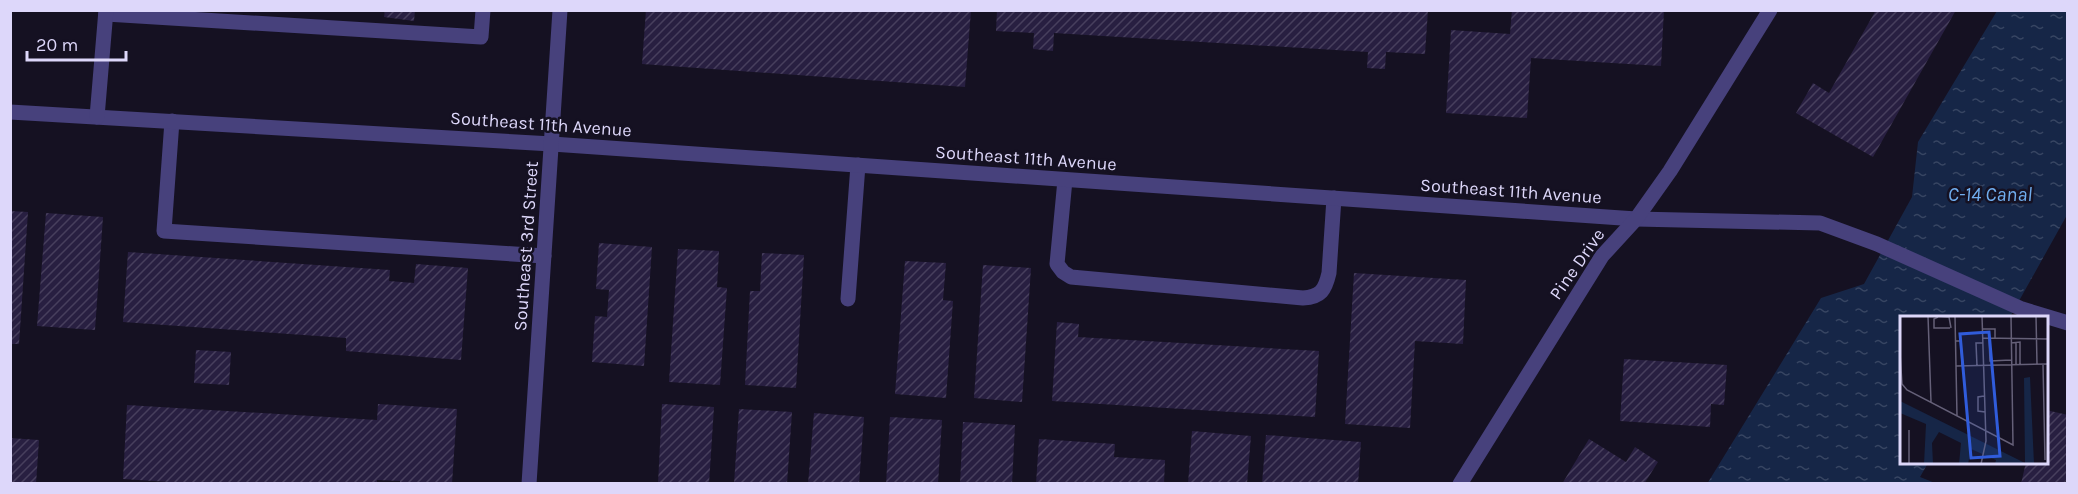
<svg xmlns="http://www.w3.org/2000/svg" width="2078" height="494" font-family="Karla,sans-serif">
<style>
.water{fill:url(#water-ripples)}
.building{fill:url(#building-hatch)}
.lines{fill:none;stroke-linecap:round;stroke-linejoin:round}
.lane{stroke:#47417c;stroke-width:15}
.street{stroke:#47417c;stroke-width:15}
.labels{text-anchor:middle;stroke-width:5;stroke-linejoin:round;paint-order:stroke}
.street-label{font-size:18px;fill:#ddd7fa;stroke:#151122}
.water-label{font-size:20px;font-style:italic;fill:#70adee;stroke:#151122}
.inset-road{fill:none;stroke:#656078;stroke-width:1.5}
.view{fill:#305cdb;fill-opacity:0.15;stroke:#305cdb;stroke-width:3}
.inset-edge{fill:none;stroke:#ddd7fa;stroke-width:3}
</style>
<defs>
<pattern id="water-ripples" width="26" height="14" patternUnits="userSpaceOnUse" patternTransform="scale(1.5)"><rect width="26" height="14" fill="#162647"/><path d="M2 4q2-2 4 0t4 0M15 11q2-2 4 0t4 0" fill="none" stroke="#374562"/></pattern>
<pattern id="building-hatch" width="6" height="6" patternUnits="userSpaceOnUse" patternTransform="scale(1.5)"><rect width="6" height="6" fill="#281f41"/><path d="M-1 1l2-2M0 6l6-6M5 7l2-2" fill="none" stroke="#473f5d"/></pattern>
</defs>
<rect width="100%" height="100%" fill="#151122"/>
<path class="water" d="M1997,11h70v204l-57,102h-109v145l27,1 -8,14 15,6 -228,1 114,-186 43,-14 48,-87 6,-55z"/>
<g class="building">
<path d="M385,10h30l-1,11 -30,-4z"/>
<path d="M646,10h325l-6,77 -323,-23z"/>
<path d="M997,10h431l-3,44 -39,-2 -1,17 -18,-1 1,-16 -314,-19 -1,18 -20,-2 1,-16 -38,-2z"/>
<path d="M1512,10h152l-3,56 -130,-8 -4,60 -81,-5 5,-83 59,4z"/>
<path d="M1876,10h80l-83,147 -77,-44 17,-30 16,10z"/>
<path d="M10,211l18,1 -9,132h-9z"/>
<path d="M46,213l57,4 -8,113 -58,-4z"/>
<path d="M599,243l53,4 -8,119 -52,-4 3,-46 12,1 2,-27 -13,-1z"/>
<path d="M678,249l41,2 -2,36 10,1 -7,97 -51,-3z"/>
<path d="M128,252l262,18 -1,11 25,2 2,-19 52,4 -7,92 -115,-9v-13l-223,-16z"/>
<path d="M762,253l42,2 -8,133 -51,-3 5,-94h10z"/>
<path d="M905,261l41,2 -3,37 10,1 -7,97 -51,-4z"/>
<path d="M983,265l48,3 -9,134 -48,-4z"/>
<path d="M1354,273l112,7 -3,64 -48,-3 -5,87 -65,-4z"/>
<path d="M1057,322l22,2 -1,13 241,14 -4,66 -263,-16z"/>
<path d="M196,350l35,2 -2,33 -35,-2z"/>
<path d="M1624,359l103,6 -3,40 -13,-1 -1,23 -90,-6z"/>
<path d="M378,404l79,5 -5,75h-52v-3l-23,-1v4h-178l-76,-5 4,-74 250,15z"/>
<path d="M662,404l52,3 -5,77h-51z"/>
<path d="M739,409l53,3 -5,72h-53z"/>
<path d="M2046,410l22,5v57l-3,12h-44l5,-22h20z"/>
<path d="M814,413l50,4 -5,67h-51z"/>
<path d="M890,417l52,3 -4,64h-52z"/>
<path d="M963,422l52,3 -3,59h-52z"/>
<path d="M1192,431l59,5 -4,48h-59z"/>
<path d="M1266,435l95,7 -3,42h-96z"/>
<path d="M10,438l29,2 -3,44h-26z"/>
<path d="M1039,439l76,5 -1,13 51,3 -1,24h-128z"/>
<path d="M1589,439l37,23 9,-15 23,15 -14,22h-82z"/>
</g>
<g class="lines">
<g class="lane">
<path d="M106,14l375,23 2,-27"/>
<path d="M172,121l-8,110 380,25"/>
<path d="M1065,180l-8,84 6,8 8,5 232,21c18,-1 22,-8 26,-25l5,-75"/>
<path d="M848,299l10,-134"/>
</g>
<g class="street">
<path d="M10,112l542,32 1084,75 184,4 57,21 145,65 46,14"/>
<path d="M97,117l9,-107"/>
<path d="M529,484l31,-474"/>
<path d="M1460,484l142,-228 34,-37 34,-48 100,-161"/>
</g>
</g>
<g class="labels">
<g class="street-label">
<text transform="translate(541 124) rotate(4)" y="6">Southeast 11th Avenue</text>
<text transform="translate(1026 158) rotate(4)" y="6">Southeast 11th Avenue</text>
<text transform="translate(1511 191) rotate(4)" y="6">Southeast 11th Avenue</text>
<text transform="translate(526 246) rotate(-86)" y="6">Southeast 3rd Street</text>
<text transform="translate(1577 264) rotate(-55)" y="6">Pine Drive</text>
</g>
<g class="water-label">
<text x="1990" y="201">C-14 Canal</text>
</g>
</g>
<g transform="translate(1900 316)">
<rect width="148" height="148" fill="#151122"/>
<path d="M130,61l4,87h-39l1,-4 -25,-11 -3,15h-9l2,-21 -22,-11 -7,11 1,21h-9l2,-40 -26,-11v-12l125,62 -1,-85z" fill="#162647"/>
<path class="inset-road" d="M28,0l3,86M38,0l11,1 2,11M55,0l2,100M136,0l1,48M38,1l-4,2v9h16M83,13h12v9M83,22l66,1M89,22l1,23 21,-1M56,25h5l1,25M111,27l9,-1v23M116,27v22M0,37l2,31 5,6 106,55 -2,-129M143,48l2,96M56,50l93,-2M77,50l-1,-23h7M84,80l-6,1v14l7,1M9,148v-34M81,148l5,-23 -4,-125"/>
<path class="view" d="M89,16l11,124 -29,2 -11,-124z"/>
<rect width="148" height="148" class="inset-edge"/>
</g>
<rect width="2078" height="494" fill="none" stroke="#ddd7fa" stroke-width="24"/>
<path d="M27 51v9h99v-9" fill="none" stroke="#ddd7fa" stroke-width="3"/>
<text x="36" y="51" font-size="18" fill="#ddd7fa" stroke="#151122" stroke-width="4.5" paint-order="stroke">20 m</text>
</svg>
